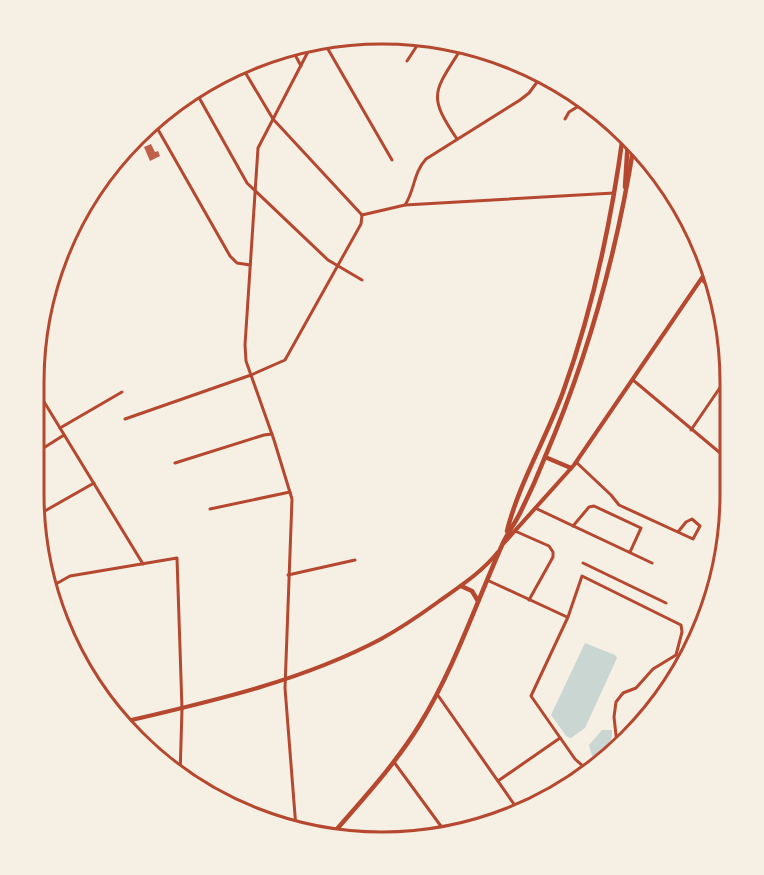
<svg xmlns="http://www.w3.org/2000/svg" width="764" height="875" font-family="'Fira Sans',sans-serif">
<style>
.water{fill:#c9d6d2}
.building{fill:#bf614a}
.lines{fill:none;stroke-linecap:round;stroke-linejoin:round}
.minor{stroke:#b5482f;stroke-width:3}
.tertiary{stroke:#b5482f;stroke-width:3}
.secondary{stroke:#b5482f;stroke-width:4}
.primary{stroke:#b5482f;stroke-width:4.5}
.rim{fill:none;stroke:#b5482f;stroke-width:3}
</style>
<rect width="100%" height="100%" fill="#f6efe4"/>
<g class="water">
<path d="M585,643l30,12 2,3 -32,70 -14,10 -4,-1 -16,-22z"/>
<path d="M602,730h10c1,14 -5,24 -19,29l-4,-14z"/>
</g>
<path class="building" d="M151,144l4,8 3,-1 2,5 -10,5 -6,-14z"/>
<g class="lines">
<g class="minor">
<path d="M325,44l67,116"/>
<path d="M292,49l9,17"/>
<path d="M407,61l15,-23"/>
<path d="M242,67l31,52 89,96"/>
<path d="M197,94l50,89 81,77 34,20"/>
<path d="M565,119l4,-7 13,-8"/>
<path d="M457,139c-30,-44 -23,-47 4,-90"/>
<path d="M405,205c10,-15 8,-32 21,-46l94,-59 9,-7 14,-19"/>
<path d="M362,215l43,-10 209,-12"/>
<path d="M701,279l10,10 13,37"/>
<path d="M633,380l98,82"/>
<path d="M35,387l108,177"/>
<path d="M125,419l126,-44 34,-15 76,-136 1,-9"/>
<path d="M60,428l62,-36"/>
<path d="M691,430l39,-57"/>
<path d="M34,454l30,-19"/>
<path d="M576,462l35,33 8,10 74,34 7,-13 -8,-7 -6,3 -8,10"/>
<path d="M175,463l89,-28 8,-1"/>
<path d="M535,508l117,55"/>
<path d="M210,509l80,-17"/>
<path d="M36,516l58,-33"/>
<path d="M573,526l16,-19 5,-1 47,22 -11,24"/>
<path d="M515,531l34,15 4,6v5l-24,43"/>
<path d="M583,563l83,40"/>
<path d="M288,575l67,-15"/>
<path d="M487,580l80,37"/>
<path d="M47,589l23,-13 107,-18 5,151 -2,67"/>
<path d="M437,694l79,113 -21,16"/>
<path d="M596,765l-11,3 -10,-9 -44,-63 37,-79 14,-41 99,49 1,7 -6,23 -23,14 -17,19 -13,5 -7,9 -2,15 3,27 -8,11"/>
<path d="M498,781l62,-43"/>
</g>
<g class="tertiary">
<path d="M152,119l78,137 7,7 13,2"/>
<path d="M394,762l52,71"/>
<path d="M296,828l-11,-140 7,-189 -18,-59 -28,-79 -1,-16 13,-197 53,-102"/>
</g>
<g class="secondary">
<path d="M504,543l70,-78 136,-199"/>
<path d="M119,723c89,-21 181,-41 262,-84 20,-11 39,-24 57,-37 22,-16 43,-29 60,-50"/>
</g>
<g class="primary">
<path d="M625,187l3,-48"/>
<path d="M545,457l26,11"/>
<path d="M507,531c12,-48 39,-92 56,-139 30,-83 48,-169 60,-257"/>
<path d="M461,586l11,5 6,10"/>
<path d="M330,837c31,-36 65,-72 90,-113 35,-57 56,-121 83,-181 5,-11 13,-21 18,-32 9,-18 17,-36 24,-54 43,-100 72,-205 89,-313"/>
</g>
</g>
<path d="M0 0H764V875H0ZM382 44H382A338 338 0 0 1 720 382V494A338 338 0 0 1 382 832H382A338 338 0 0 1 44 494V382A338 338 0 0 1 382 44Z" fill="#f6efe4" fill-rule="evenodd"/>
<path class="rim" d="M382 44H382A338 338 0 0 1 720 382V494A338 338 0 0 1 382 832H382A338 338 0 0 1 44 494V382A338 338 0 0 1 382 44Z"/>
</svg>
